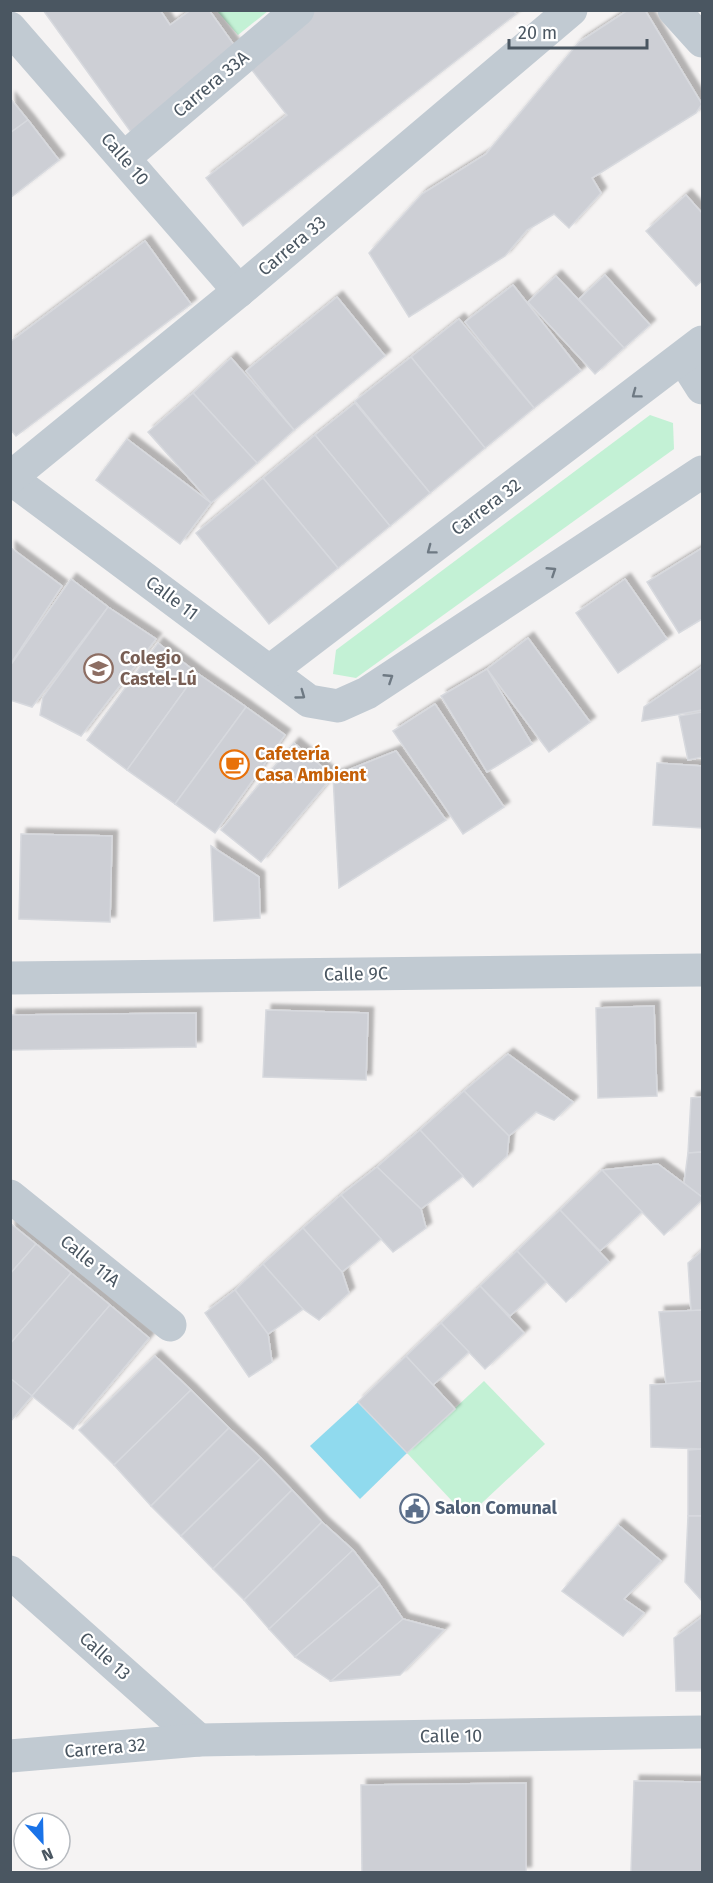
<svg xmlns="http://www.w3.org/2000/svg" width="713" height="1883" font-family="'Fira Sans',sans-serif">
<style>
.green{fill:#c3f1d5}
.water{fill:#90daee}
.building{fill:#cdcfd5;stroke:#d7d9de;stroke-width:1.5;filter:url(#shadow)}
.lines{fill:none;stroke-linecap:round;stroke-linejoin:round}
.minor{stroke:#c1cad2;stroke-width:33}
.oneway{stroke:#6e7983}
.labels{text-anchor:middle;stroke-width:4.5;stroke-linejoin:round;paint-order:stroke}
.street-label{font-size:18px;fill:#4a5661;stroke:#fff}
.education-label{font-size:18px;font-weight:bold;fill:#785e54;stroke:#fff;text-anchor:start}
.food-label{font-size:18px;font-weight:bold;fill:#c56008;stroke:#fff;text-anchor:start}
.service-label{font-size:18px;font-weight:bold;fill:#4e5e75;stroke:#fff;text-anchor:start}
</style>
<defs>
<filter id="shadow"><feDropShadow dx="5.5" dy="-5.5" stdDeviation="1.5" flood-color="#0004"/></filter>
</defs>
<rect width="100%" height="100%" fill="#f5f3f3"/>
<g class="green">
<path d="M217,11h51l-30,24z"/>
<path d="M650,415l23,8 1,26 -318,229 -23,-4 3,-24z"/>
<path d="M484,1381l61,63 -78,73 -60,-64z"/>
</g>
<path class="water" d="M358,1402l49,51 -47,46 -50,-53z"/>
<g class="building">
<path d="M43,10h117l10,15 21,-15h18l33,46 -109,79z"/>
<path d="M308,10h205l3,4 -273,212 -37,-48 81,-63 -43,-55z"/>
<path d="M628,10h17l57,94 -6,9 -104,65 9,15 -32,35 -15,-14 -27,16 -22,26 -96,61 -40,-64 53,-59 64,-40 93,-112z"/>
<path d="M10,98l18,22 -18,13z"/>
<path d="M28,120l31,40 -49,38v-65z"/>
<path d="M686,195l16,18v68l-6,5 -50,-55z"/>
<path d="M145,241l46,63 -175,132 -6,-7v-87z"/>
<path d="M605,275l45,50 -26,23 -45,-49z"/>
<path d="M556,276l68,72 -29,26 -67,-72z"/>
<path d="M513,285l68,86 -47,37 -69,-86z"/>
<path d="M337,297l48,59 -91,74 -48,-59z"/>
<path d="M459,319l75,89 -49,40 -74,-91z"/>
<path d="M411,357l74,91 -55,45 -75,-92z"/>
<path d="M231,358l63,72 -37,33 -64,-70z"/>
<path d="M193,393l64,70 -46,40 -63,-71z"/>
<path d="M355,403l75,90 -40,33 -75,-91z"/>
<path d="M315,435l75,91 -52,42 -75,-90z"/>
<path d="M127,439l84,64 -31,41 -84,-64z"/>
<path d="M263,478l75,90 -69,56 -73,-91z"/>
<path d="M10,547l52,39 -52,79z"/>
<path d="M702,548v71l-23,14 -32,-51z"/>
<path d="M71,579l37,28 -76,100 -22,-7v-34z"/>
<path d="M625,579l42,60 -49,34 -42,-60z"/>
<path d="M108,607l48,32 -75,97 -41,-21 3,-18z"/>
<path d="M528,638l62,84 -41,30 -62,-83z"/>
<path d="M158,643l39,30 -70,97 -40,-30z"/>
<path d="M702,667v43l-60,11 2,-14z"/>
<path d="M487,669l45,75 -45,28 -46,-76z"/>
<path d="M197,673l49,34 -71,97 -48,-34z"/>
<path d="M435,704l69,103 -41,27 -70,-103z"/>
<path d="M246,707l39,28 -70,98 -40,-29z"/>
<path d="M702,712v45l-14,3 -9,-44z"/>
<path d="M294,743l39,33 -72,86 -40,-32z"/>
<path d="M396,751l50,69 -107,68 -6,-112z"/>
<path d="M657,763l45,3v62l-49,-3z"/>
<path d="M21,834l91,2 -2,86 -91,-3z"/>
<path d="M211,846l48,31 1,41 -46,3z"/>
<path d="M654,1006l3,90 -59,2 -2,-90z"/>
<path d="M266,1010l102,3 -2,67 -103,-3z"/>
<path d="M196,1013v34l-186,3v-35z"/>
<path d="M508,1054l65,48 -19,18 -18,-8 -27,24 -45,-45z"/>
<path d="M464,1091l45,45 -2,20 -34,31 -53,-57z"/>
<path d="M702,1097v55l-14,1 3,-55z"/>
<path d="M420,1130l43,46 -42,33 -44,-42z"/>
<path d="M702,1152v45l-18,-14 4,-30z"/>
<path d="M658,1164l44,33v3l-38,35 -62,-65z"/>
<path d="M377,1167l44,42 5,19 -33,24 -52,-57z"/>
<path d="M602,1170l40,42 -42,39 -40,-41z"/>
<path d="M341,1195l40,44 -39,33 -39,-44z"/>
<path d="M560,1210l49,52 -43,40 -49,-51z"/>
<path d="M10,1223l26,21 -26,30z"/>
<path d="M303,1228l39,44 7,21 -30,27 -16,-11 -40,-45z"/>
<path d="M36,1244l35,29 -61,71v-70z"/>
<path d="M517,1251l29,31 -36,34 -30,-30z"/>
<path d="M702,1251v59l-11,1 -3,-48z"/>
<path d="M263,1264l40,45 -35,25 -33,-44z"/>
<path d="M71,1273l39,32 -78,91 -22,-18v-34z"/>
<path d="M480,1286l44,47 -39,36 -44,-46z"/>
<path d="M235,1290l33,44 4,28 -23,15 -44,-64z"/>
<path d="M110,1305l39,33 -76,91 -41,-33z"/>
<path d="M702,1310v71l-36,3 -7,-72z"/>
<path d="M441,1323l28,29 -36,33 -27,-29z"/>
<path d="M155,1356l36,34 -77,75 -35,-35z"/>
<path d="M406,1356l49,53 -48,44 -49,-51z"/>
<path d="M10,1378l22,18 -22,26z"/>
<path d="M702,1381v68l-51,-2 -1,-62z"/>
<path d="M191,1390l38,38 -78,78 -37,-41z"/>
<path d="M229,1428l32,30 -80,78 -30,-30z"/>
<path d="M702,1449v67h-14v-66z"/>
<path d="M261,1458l31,32 -79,79 -32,-33z"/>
<path d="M292,1490l30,32 -78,78 -31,-31z"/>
<path d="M688,1516h14v85l-17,-19z"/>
<path d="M322,1522l31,28 -84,79 -25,-29z"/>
<path d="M618,1525l43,36 -37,38 20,14 -21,23 -61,-45z"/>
<path d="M353,1550l27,35 -85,72 -26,-28z"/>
<path d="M380,1585l23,34 -72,62 -36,-24z"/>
<path d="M702,1617v74h-26l-2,-53z"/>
<path d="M403,1619l41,11 -44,45 -69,6z"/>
<path d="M634,1781l68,1v90h-71z"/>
<path d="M526,1783v89h-164l-1,-87z"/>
</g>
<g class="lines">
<g class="minor">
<path d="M674,10l28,31"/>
<path d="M10,28l229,263"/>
<path d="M124,158l174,-148"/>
<path d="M683,358l19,30"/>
<path d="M10,478l299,223 29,5 29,-13 335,-221"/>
<path d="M10,478l229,-187 332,-281"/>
<path d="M270,671l432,-329"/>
<path d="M10,978l692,-8"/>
<path d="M10,1196l160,129"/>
<path d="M10,1572l189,168"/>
<path d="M10,1756l189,-16 503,-8"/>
</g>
</g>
<defs><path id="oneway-chevron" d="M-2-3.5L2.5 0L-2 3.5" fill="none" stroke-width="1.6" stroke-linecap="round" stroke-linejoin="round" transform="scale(1.5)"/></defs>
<g class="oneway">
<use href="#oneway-chevron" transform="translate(636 394) rotate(143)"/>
<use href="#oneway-chevron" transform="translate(431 550) rotate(143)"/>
<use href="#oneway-chevron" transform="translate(552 571) rotate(-33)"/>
<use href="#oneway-chevron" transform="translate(389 678) rotate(-33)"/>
<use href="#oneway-chevron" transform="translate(301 695) rotate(36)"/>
</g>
<defs>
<symbol id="school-ring" viewBox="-11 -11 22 22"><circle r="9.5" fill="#fff" stroke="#8d6e63" stroke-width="1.5"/><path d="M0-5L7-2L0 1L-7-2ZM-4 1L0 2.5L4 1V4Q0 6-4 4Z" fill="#8d6e63"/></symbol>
<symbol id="cafe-ring" viewBox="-11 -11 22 22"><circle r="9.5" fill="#fff" stroke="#e8710a" stroke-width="1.5"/><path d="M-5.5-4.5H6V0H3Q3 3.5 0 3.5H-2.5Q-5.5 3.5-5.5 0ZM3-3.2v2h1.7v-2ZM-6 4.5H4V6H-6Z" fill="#e8710a"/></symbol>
<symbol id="civic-ring" viewBox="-11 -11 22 22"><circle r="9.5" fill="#fff" stroke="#5c6f8a" stroke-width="1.5"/><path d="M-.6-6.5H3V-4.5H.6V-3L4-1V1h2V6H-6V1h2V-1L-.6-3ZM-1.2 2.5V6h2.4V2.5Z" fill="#5c6f8a"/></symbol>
</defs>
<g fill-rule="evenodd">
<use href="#school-ring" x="82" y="652" width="33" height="33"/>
<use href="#cafe-ring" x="218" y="748" width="33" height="33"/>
<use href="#civic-ring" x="398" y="1492" width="33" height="33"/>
</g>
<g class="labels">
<g class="street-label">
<text transform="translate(211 84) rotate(-40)" y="6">Carrera 33A</text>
<text transform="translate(125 159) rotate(49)" y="6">Calle 10</text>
<text transform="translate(292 246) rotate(-40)" y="6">Carrera 33</text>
<text transform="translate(486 507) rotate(-37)" y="6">Carrera 32</text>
<text transform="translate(172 598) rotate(37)" y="6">Calle 11</text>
<text transform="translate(356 974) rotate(-1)" y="6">Calle 9C</text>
<text transform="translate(90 1261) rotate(39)" y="6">Calle 11A</text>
<text transform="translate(105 1656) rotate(42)" y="6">Calle 13</text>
<text transform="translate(451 1736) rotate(-1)" y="6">Calle 10</text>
<text transform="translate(105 1748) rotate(-5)" y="6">Carrera 32</text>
</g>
<g class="education-label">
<text x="120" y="664">Colegio<tspan x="120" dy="21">Castel-Lú</tspan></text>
</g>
<g class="food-label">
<text x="255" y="760">Cafetería<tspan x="255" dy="21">Casa Ambient</tspan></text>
</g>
<g class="service-label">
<text x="435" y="1514">Salon Comunal</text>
</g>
</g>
<rect width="713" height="1883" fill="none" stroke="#4a5661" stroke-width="24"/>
<g transform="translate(42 1841) rotate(158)"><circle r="28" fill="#ffffff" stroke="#b7bbc0" stroke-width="1.5"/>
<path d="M0-4.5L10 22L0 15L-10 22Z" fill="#1a73e8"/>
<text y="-9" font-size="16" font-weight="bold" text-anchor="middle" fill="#4a5661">N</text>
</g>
<path d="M509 39v9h138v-9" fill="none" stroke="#4a5661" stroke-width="3"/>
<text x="518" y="39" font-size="18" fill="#4a5661" stroke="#ffffff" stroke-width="4.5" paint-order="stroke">20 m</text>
</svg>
